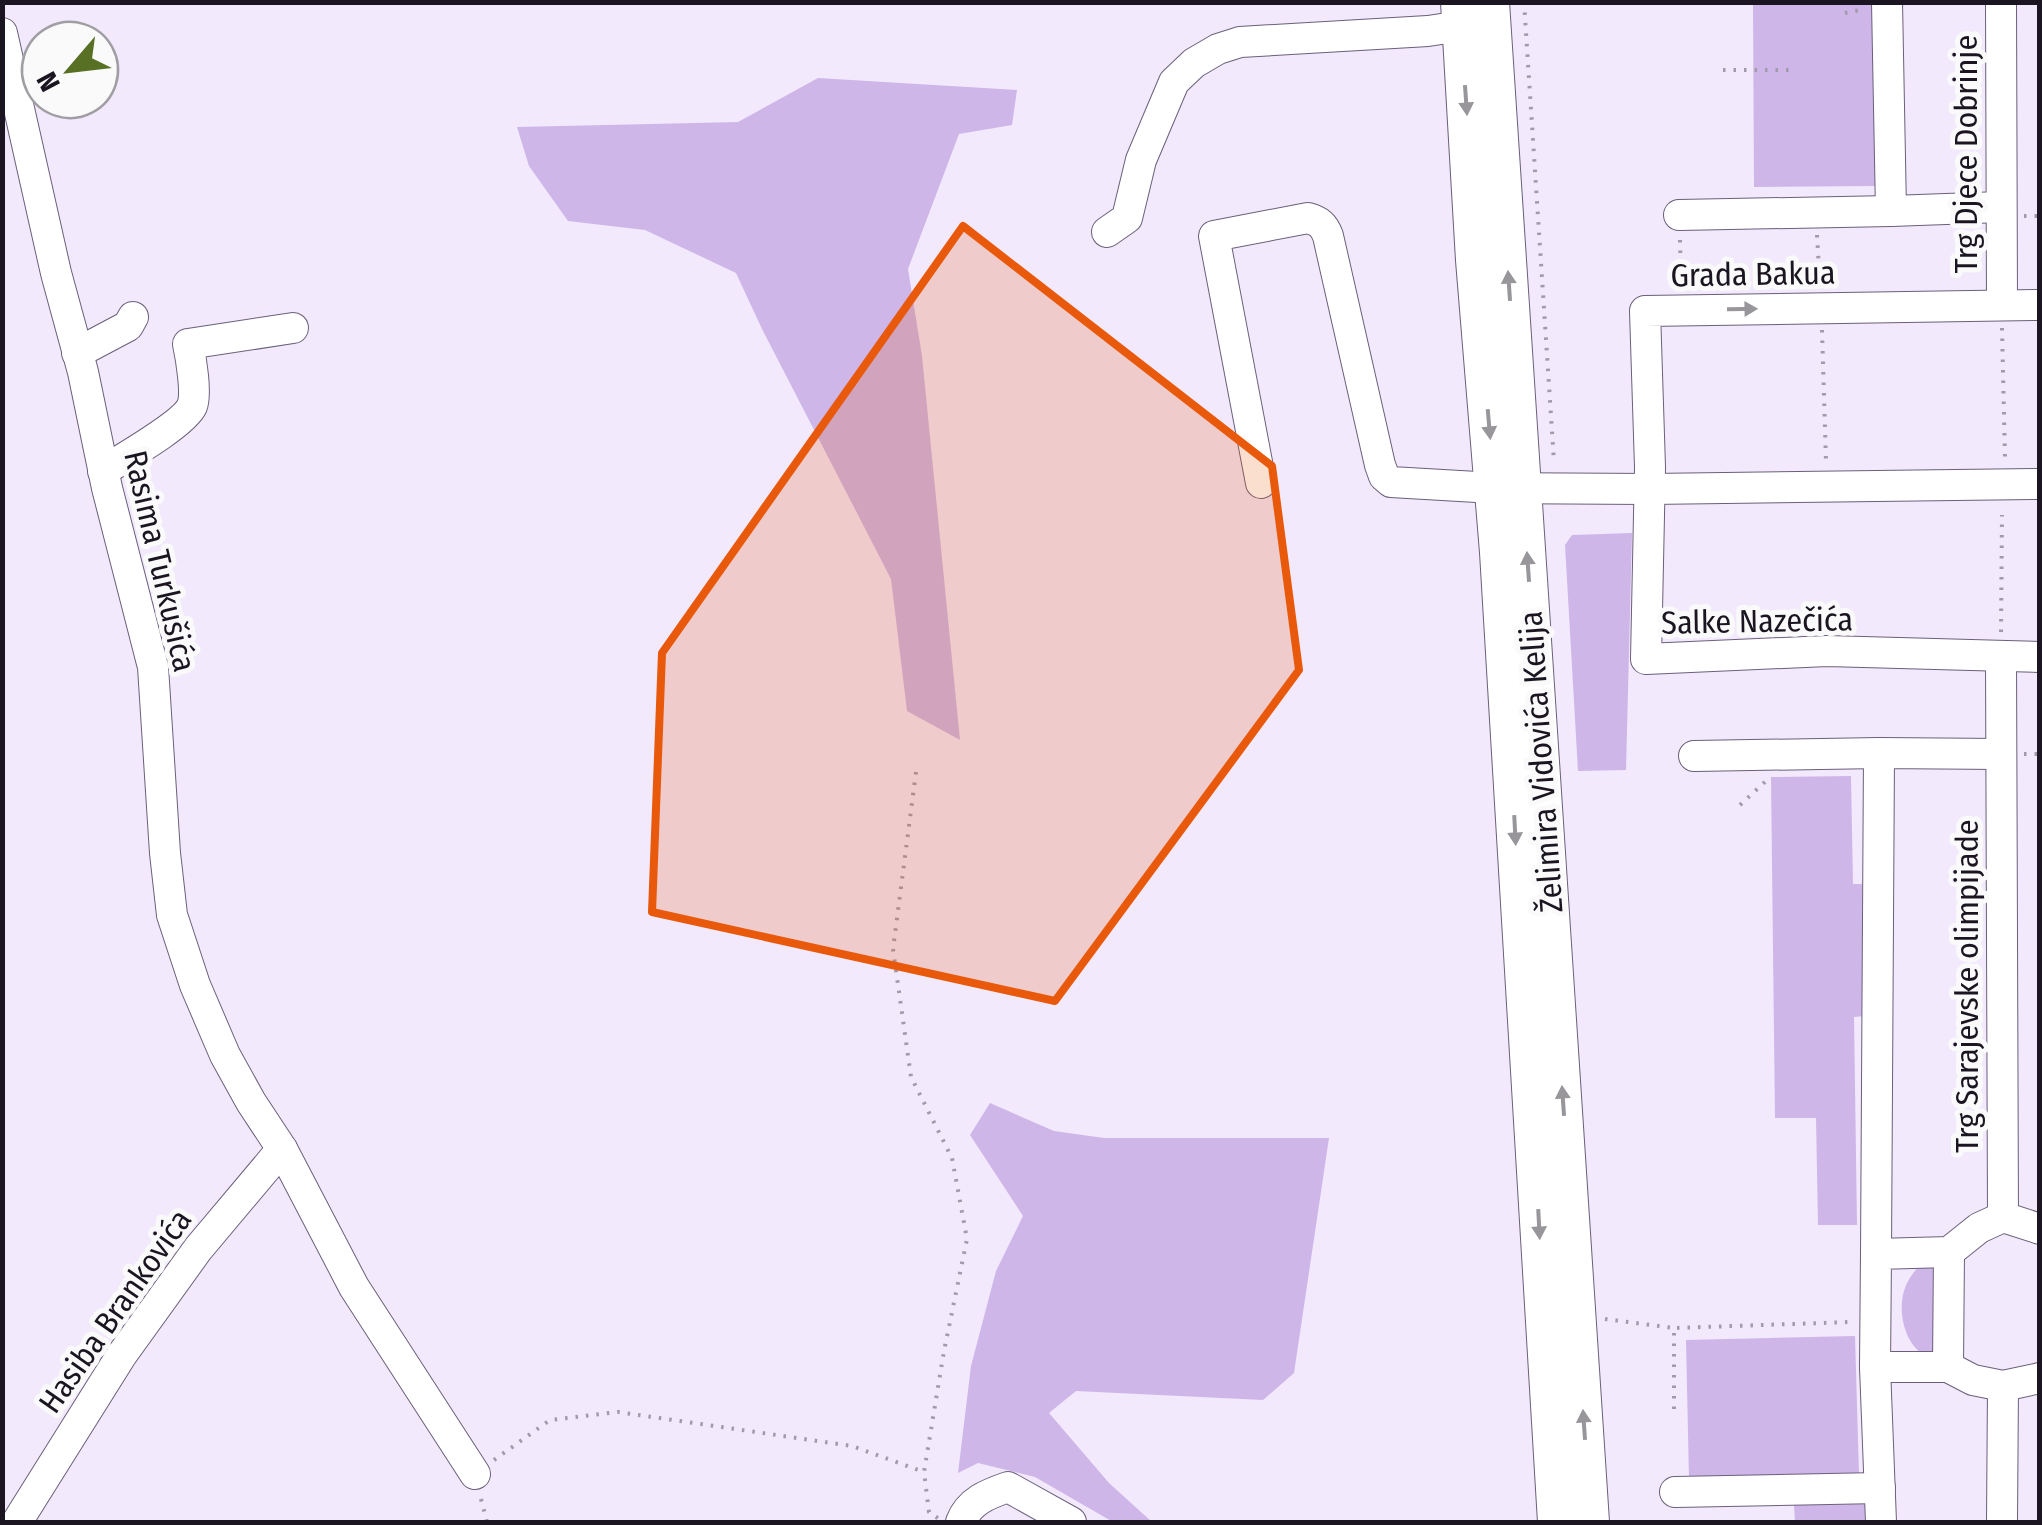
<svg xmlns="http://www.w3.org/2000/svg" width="2042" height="1525" font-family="'Fira Sans Condensed',sans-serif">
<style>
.green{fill:#ceb6e9}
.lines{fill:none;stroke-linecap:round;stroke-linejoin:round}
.minor-casing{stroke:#6b5f7a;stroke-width:32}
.major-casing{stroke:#6b5f7a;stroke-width:40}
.path{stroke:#a19aaa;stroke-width:4;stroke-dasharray:2.5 8;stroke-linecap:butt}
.minor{stroke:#fff;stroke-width:30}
.major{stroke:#fff;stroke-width:38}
.oneway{fill:#98969b}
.marked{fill:#e8590c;fill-opacity:0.2;stroke:#e8590c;stroke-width:8;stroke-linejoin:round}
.labels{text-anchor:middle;stroke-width:10;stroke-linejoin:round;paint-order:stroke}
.street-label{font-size:32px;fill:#1a1520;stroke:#fafafa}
</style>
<rect width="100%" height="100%" fill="#f2e9fc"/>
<g class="green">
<path d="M1753,3h121l1,183 -121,1z"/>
<path d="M818,78l199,12 -5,35 -53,9 -51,135 14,87 38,384 -53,-29 -16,-132 -129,-250 -26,-56 -91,-43 -77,-9 -39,-55 -12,-39 221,-5z"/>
<path d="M1632,533l-6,237 -48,1 -13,-226 7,-10z"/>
<path d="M1851,776l2,108h9l3,132 -11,1 3,208h-39l-2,-107h-41l-4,-341z"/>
<path d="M990,1103l64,28 50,7h225l-35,235 -31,27 -187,-9 -27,22 60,70 43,39h-39l-78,-45 -57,-14 -20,10 13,-107 25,-95 27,-55 -53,-81z"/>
<path d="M1927,1258h14l1,102c-33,0 -46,-42 -38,-69 4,-14 13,-23 23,-33z"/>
<path d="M1855,1336l4,139 -170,4 -3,-139z"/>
<path d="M1866,1504v18h-71l-1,-17z"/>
</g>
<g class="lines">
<defs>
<g id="minor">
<path d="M1887,2l4,209 110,-4"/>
<path d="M2001,2l1,302"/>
<path d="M2,33l54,240 27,99 24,116 46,179 12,186 7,62 23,70 30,70 26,47 31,47 72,138 121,187"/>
<path d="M1679,215l212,-4"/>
<path d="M1107,232l20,-14 14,-58 33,-78 20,-19 24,-14 22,-7 188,-11 33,-5"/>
<path d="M2040,305l-395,6 5,156 -4,192 181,-8 213,6"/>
<path d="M77,353l51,-27 5,-9"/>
<path d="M103,471c19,-12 81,-47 89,-65 5,-12 -1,-48 -4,-62l105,-16"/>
<path d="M1261,483l-47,-247 94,-18c11,3 16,7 20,18l52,229 4,11 7,6 103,6 156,1 390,-5"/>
<path d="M2001,657l2,560"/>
<path d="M1694,756l185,-3 122,1"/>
<path d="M2040,1229l-37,-12 -24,11 -30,24 -73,2 -1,113h73l25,13 30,6 37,-8"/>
<path d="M1876,1254l3,-501"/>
<path d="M1875,1367l6,155"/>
<path d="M1948,1367l1,-115"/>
<path d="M1675,1492l205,-4"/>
<path d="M17,1522l104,-166 77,-107 84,-100"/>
<path d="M961,1522c8,-21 27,-28 47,-35l63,35"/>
<path d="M2002,1522l1,-136"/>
</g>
<g id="major">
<path d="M1460,2l15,258 24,292 58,970"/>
<path d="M1490,2l100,1520"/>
</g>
</defs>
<use href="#minor" class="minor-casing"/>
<use href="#major" class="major-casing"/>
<g class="path">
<path d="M1524,2l30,460"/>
<path d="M1845,13l20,-4"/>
<path d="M1723,70h66"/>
<path d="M2024,216h16"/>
<path d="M1817,235l3,51"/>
<path d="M1680,240l1,46"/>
<path d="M2002,328l3,130"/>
<path d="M1822,330l4,131"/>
<path d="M2001,632l1,-117"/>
<path d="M2024,754h16"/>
<path d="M916,772l-23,177 18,128 41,81 15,81 -23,112 -20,121 5,40 10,7"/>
<path d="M1740,805l26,-24"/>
<path d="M1605,1319l69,9"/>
<path d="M1674,1409v-81l177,-6"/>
<path d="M494,1460l56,-40 68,-8 234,34 72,26"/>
<path d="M481,1499l6,23"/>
</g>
<use href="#minor" class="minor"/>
<use href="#major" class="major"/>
</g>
<defs><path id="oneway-solid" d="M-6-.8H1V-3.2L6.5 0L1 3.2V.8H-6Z" transform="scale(2.5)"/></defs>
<g class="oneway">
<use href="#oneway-solid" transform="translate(1466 100) rotate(86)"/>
<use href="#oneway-solid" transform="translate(1509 286) rotate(-94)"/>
<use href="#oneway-solid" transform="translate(1742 309) rotate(-1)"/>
<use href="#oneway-solid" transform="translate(1489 424) rotate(85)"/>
<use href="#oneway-solid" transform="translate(1528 567) rotate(-94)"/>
<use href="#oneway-solid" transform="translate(1515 830) rotate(87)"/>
<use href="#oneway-solid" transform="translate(1563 1101) rotate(-94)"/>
<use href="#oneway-solid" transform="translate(1539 1224) rotate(87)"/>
<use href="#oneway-solid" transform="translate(1584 1425) rotate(-94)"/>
</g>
<path class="marked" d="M963,226l309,240 27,204 -244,331 -403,-89 10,-259z"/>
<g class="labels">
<g class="street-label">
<text transform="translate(1966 154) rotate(-90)" y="11">Trg Djece Dobrinje</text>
<text transform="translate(1753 274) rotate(-1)" y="11">Grada Bakua</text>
<text transform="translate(160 561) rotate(77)" y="11">Rasima Turkušića</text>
<text transform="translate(1757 621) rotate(-1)" y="11">Salke Nazečića</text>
<text transform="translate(1541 762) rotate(-94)" y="11">Želimira Vidovića Kelija</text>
<text transform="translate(1967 986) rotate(-90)" y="11">Trg Sarajevske olimpijade</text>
<text transform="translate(115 1311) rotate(-55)" y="11">Hasiba Brankovića</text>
</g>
</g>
<rect width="2042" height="1525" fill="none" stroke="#1a1520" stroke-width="10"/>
<g transform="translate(70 70) rotate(242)"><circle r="48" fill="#fafafa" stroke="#a09ea3" stroke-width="2.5"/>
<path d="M0-8L18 38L0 25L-18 38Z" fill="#577023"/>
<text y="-15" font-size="28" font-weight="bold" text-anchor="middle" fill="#1a1520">N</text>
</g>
</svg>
